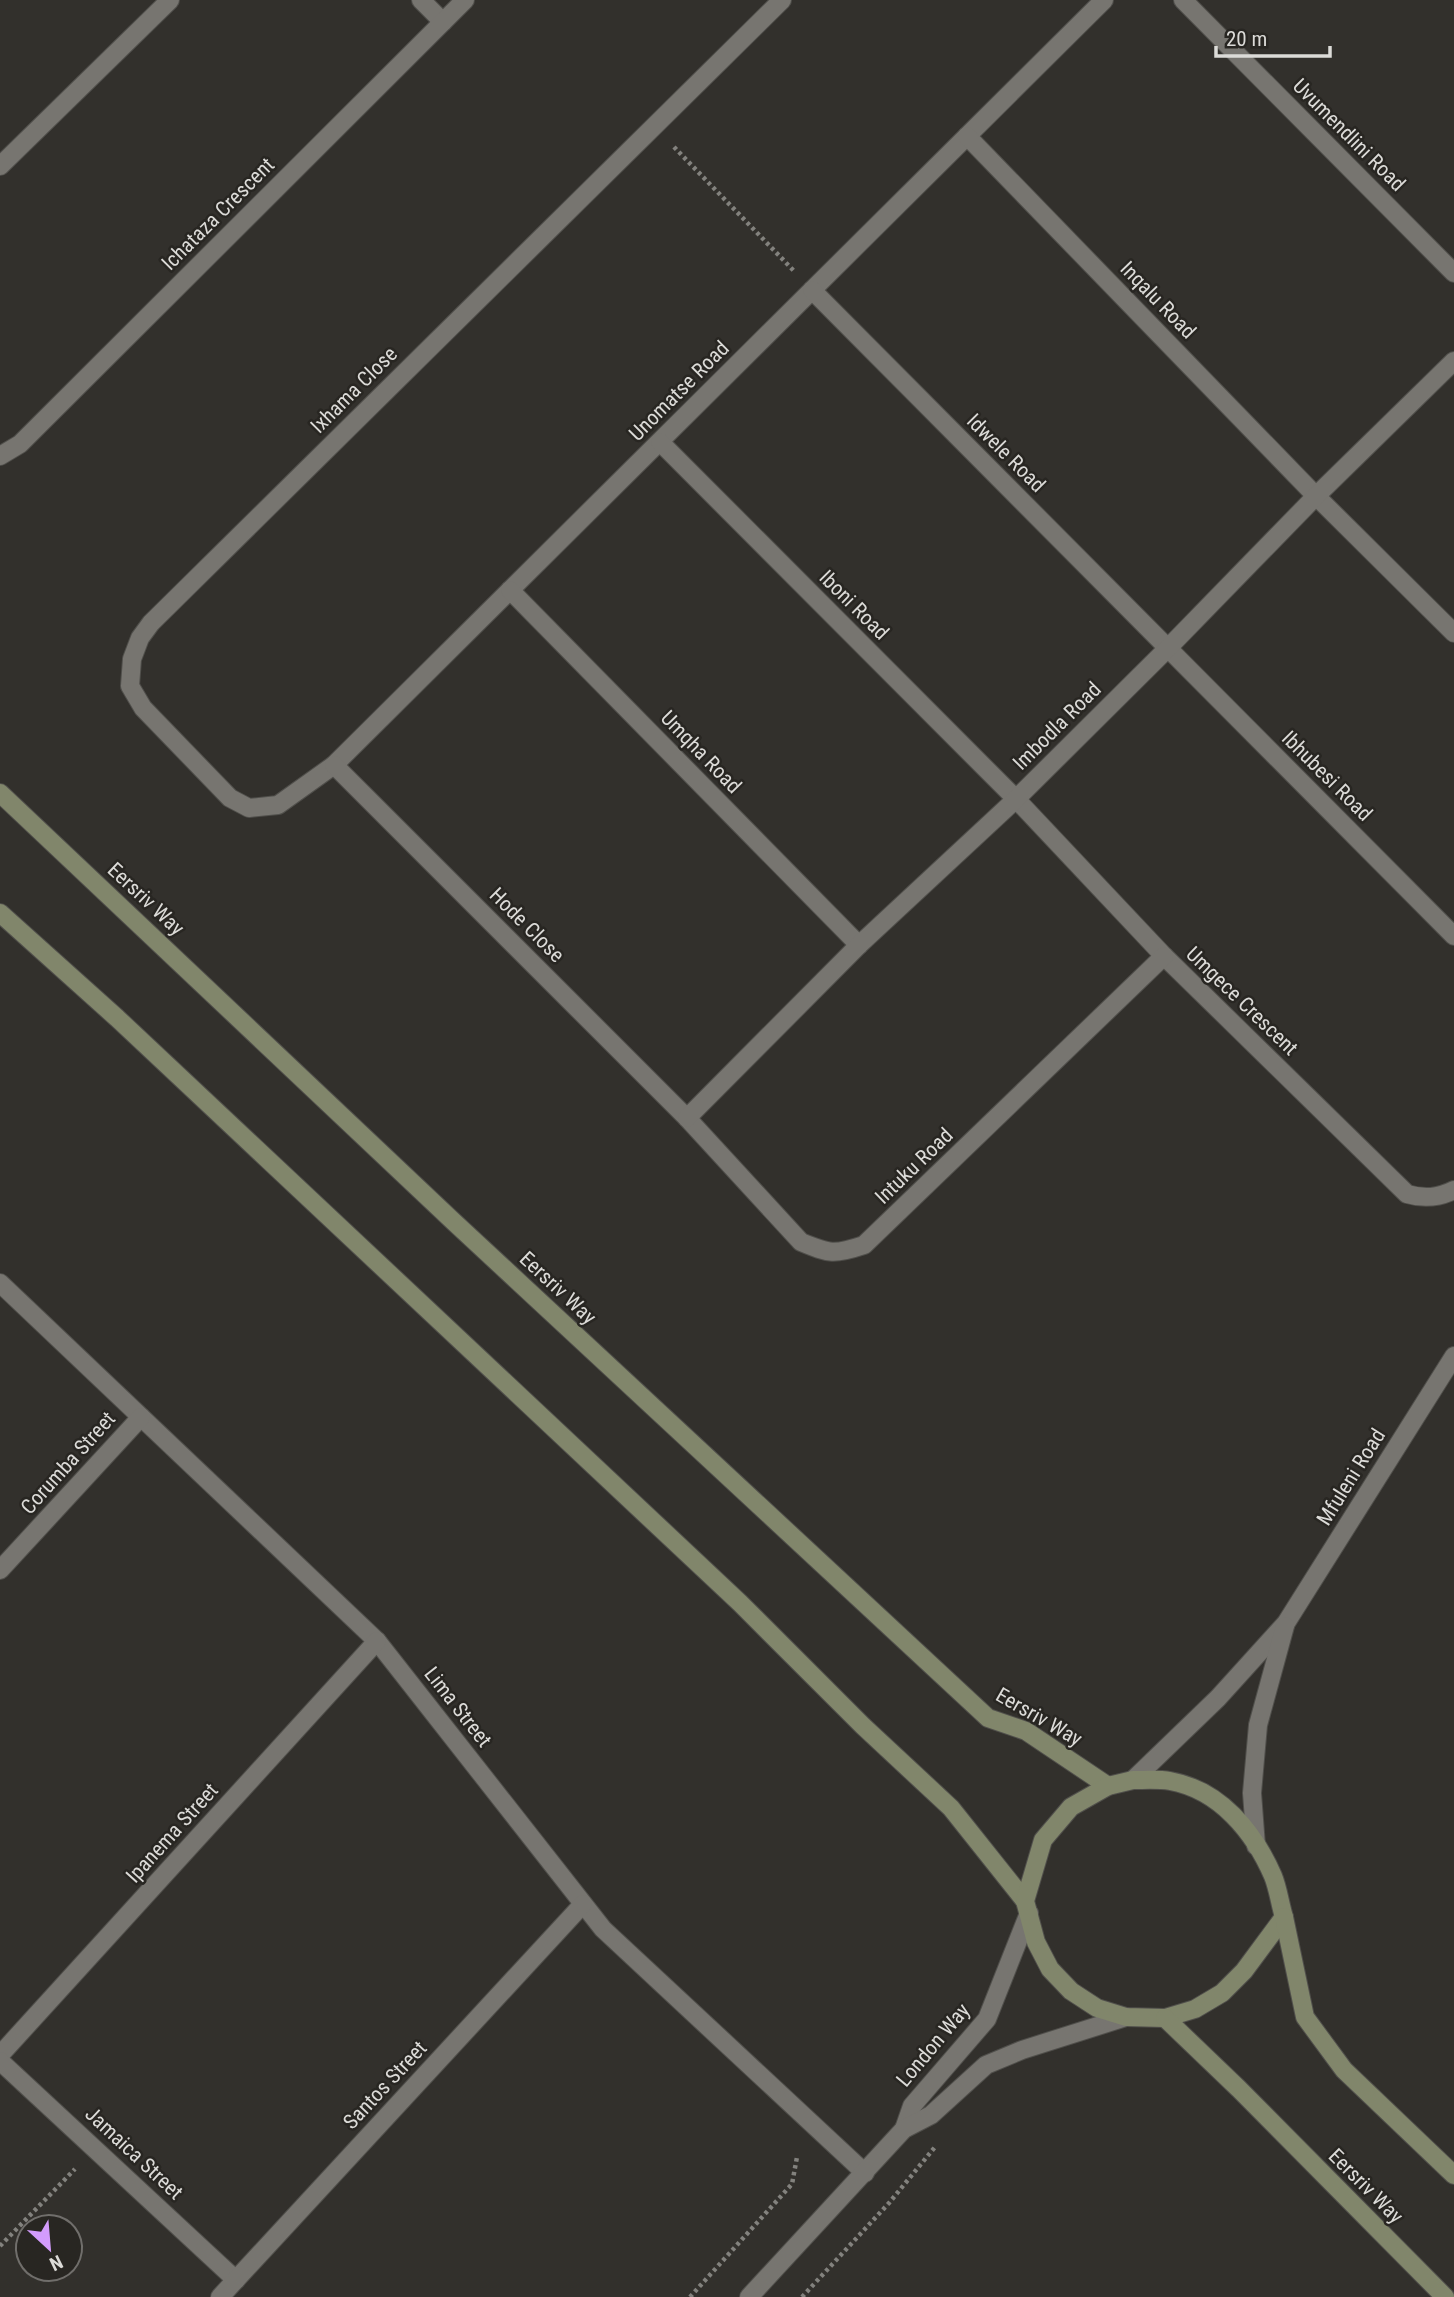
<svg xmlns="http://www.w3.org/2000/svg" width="1454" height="2297" font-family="'Roboto Condensed',sans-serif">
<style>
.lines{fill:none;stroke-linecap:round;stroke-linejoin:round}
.minor-casing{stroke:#504f4b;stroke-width:20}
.tertiary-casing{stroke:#504f4b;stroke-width:20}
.secondary-casing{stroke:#504f4b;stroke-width:20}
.path{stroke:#83827e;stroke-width:4.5;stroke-dasharray:3.5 3.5;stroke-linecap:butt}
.minor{stroke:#777570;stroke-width:18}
.tertiary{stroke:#777570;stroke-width:18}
.secondary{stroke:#81866b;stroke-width:18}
.labels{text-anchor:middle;stroke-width:5;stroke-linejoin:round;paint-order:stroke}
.street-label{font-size:21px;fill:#dcdbd8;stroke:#282622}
</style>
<rect width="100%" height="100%" fill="#32302c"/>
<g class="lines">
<defs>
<g id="minor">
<path d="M421,0l22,22"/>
<path d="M782,0l-631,623 -11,15 -8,21 -2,27 13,22 87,90 19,10 29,-3 56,-40 770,-765"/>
<path d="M1183,0l271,273"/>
<path d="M967,136l349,360 138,137"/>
<path d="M0,166l170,-166"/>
<path d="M812,290l642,646"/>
<path d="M660,442l356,357 148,157 243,238c17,5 31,4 47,-4"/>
<path d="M0,456l20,-12 445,-444"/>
<path d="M510,590l349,355"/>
<path d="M334,765l353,353 114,124c29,12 33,13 63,3l300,-289"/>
<path d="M687,1118l172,-173 157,-146 152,-151 148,-152 138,-135"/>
<path d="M0,1283l377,358 226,288 262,244"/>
<path d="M0,1570l141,-153"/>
<path d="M0,2055l377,-414"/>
<path d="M0,2061l236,219"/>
<path d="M220,2297l363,-393"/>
</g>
<g id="tertiary">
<path d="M1133,1780l85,-82 68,-75 168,-267"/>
<path d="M1256,1846l-4,-53 6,-68 27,-99"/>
<path d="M904,2129l8,-23 75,-87 42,-106"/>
<path d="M749,2297l155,-168 27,-14 55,-50 36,-15 104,-33"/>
</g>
<g id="secondary">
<path d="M0,793l454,429 534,496 38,13 82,55"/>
<path d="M0,913l117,105 623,585 123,123 88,82 74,93"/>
<path d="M1133,1780c12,0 26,-1 37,1 50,9 84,51 103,95 5,12 7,28 11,41l-40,54 -22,22 -27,16 -30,9 -39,-1 -29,-9 -26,-17 -21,-22 -14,-27 -11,-41 18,-61 28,-33 37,-21z"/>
<path d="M1284,1917l21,100 39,53 110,105"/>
<path d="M1165,2018l74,71 206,208"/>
</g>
</defs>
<use href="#minor" class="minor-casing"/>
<use href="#tertiary" class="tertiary-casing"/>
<use href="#secondary" class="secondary-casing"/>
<g class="path">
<path d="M674,147l120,124"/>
<path d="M0,2246l75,-77"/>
<path d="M690,2297l102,-113 5,-27"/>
<path d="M802,2297l87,-94 46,-56"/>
</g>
<use href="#minor" class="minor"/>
<use href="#tertiary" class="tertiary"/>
<use href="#secondary" class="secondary"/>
</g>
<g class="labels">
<g class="street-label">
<text transform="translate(1349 135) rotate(45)" y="7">Uvumendlini Road</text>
<text transform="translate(218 214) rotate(-45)" y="7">Ichataza Crescent</text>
<text transform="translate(1158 300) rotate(46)" y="7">Inqalu Road</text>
<text transform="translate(354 390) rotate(-45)" y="7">Ixhama Close</text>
<text transform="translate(679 391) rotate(-45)" y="7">Unomatse Road</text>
<text transform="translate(1006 453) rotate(45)" y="7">Idwele Road</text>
<text transform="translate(854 605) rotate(45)" y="7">Iboni Road</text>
<text transform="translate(1057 726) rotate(-45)" y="7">Imbodla Road</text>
<text transform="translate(701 752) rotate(46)" y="7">Umqha Road</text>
<text transform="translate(1327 776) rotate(45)" y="7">Ibhubesi Road</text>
<text transform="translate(146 899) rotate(43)" y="7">Eersriv Way</text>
<text transform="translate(527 925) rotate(45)" y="7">Hode Close</text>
<text transform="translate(1242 1001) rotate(44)" y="7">Umgece Crescent</text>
<text transform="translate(914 1166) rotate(-44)" y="7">Intuku Road</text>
<text transform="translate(558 1288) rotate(43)" y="7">Eersriv Way</text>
<text transform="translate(68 1463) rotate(-48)" y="7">Corumba Street</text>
<text transform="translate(1351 1477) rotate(-58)" y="7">Mfuleni Road</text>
<text transform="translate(458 1707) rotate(52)" y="7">Lima Street</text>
<text transform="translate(1039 1717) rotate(30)" y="7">Eersriv Way</text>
<text transform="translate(172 1833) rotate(-48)" y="7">Ipanema Street</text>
<text transform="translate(933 2045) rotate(-50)" y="7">London Way</text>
<text transform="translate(385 2085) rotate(-47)" y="7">Santos Street</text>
<text transform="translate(134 2153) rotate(43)" y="7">Jamaica Street</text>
<text transform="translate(1366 2186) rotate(45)" y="7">Eersriv Way</text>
</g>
</g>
<g transform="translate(49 2248) rotate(154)"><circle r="33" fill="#282622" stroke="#706e6b" stroke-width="2"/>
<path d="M0-5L12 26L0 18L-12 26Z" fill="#d39cfc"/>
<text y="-10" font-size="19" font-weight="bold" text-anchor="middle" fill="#dcdbd8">N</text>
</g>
<path d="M1216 46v10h114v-10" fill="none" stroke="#dcdbd8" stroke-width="3.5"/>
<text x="1226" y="46" font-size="21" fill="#dcdbd8" stroke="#282622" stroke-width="5" paint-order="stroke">20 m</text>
</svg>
